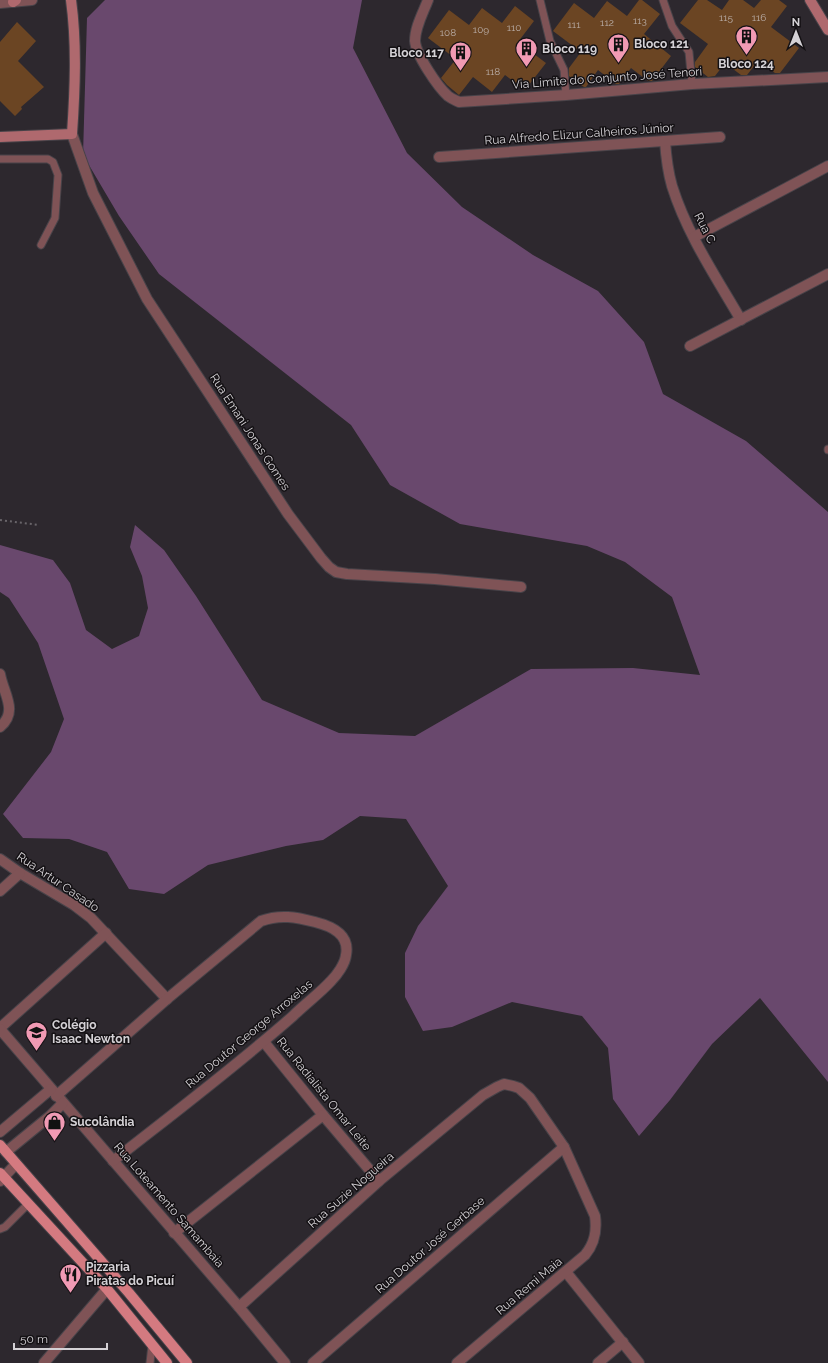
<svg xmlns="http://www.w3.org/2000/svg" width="828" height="1363" font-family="Raleway,sans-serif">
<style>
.forest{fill:#69486d}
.building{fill:#6b4523}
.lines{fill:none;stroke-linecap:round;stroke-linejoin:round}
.lane-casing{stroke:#484349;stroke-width:9}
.street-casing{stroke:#484349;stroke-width:12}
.secondary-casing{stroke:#484349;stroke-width:12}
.primary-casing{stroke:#484349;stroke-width:12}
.path{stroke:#69656a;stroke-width:2;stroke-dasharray:2 3;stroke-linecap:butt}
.lane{stroke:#7f5356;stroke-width:7}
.street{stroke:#7f5356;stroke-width:10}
.secondary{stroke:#af696e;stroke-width:10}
.primary{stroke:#d47a80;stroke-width:10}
.labels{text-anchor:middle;stroke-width:3;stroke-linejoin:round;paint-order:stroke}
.number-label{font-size:10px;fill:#baaea8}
.poi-label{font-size:12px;font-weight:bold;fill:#d4d1d5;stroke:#141114;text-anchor:start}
.street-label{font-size:12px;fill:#d4d1d5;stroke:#141114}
</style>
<rect width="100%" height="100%" fill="#2d282e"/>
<path class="forest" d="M105,0h257l-9,48 54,105 55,54 71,48 65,36 46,51 19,52 83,47 82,71v570l-68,-84 -48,46 -42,56 -31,36 -26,-37 -5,-51 -26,-32 -70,-14 -60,25 -29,4 -18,-34v-44l13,-27 30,-40 -42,-67 -46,-3 -37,24 -37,6 -78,19 -44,29 -35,-5 -22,-37 -38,-13 -46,-1 -20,-24 48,-62 13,-33 -26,-76 -29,-45 -9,-6v-47l53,15 17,23 16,47 26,19 27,-13 9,-28 -6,-32 -12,-29 5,-22 29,25 32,46 66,104 77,33 76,3 116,-67 102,-1 67,7 -28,-78 -47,-35 -38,-16 -127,-22 -70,-39 -39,-60 -192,-151 -40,-58 -36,-61 4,-137z"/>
<g class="building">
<path d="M639,0h3l18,14 -16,20 27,22 -19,25h-4l-17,-13 -12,16h-3l-18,-14 -12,17h-2l-15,-11v-8l12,-16 -28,-21 21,-28 20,15 13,-17 20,15z"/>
<path d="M698,0h9l15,10 7,-10h14l11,8 7,-8h18l8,6 -16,21 28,21 -19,25h-5l-17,-12 -11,14h-6l-16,-12 -10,13 -7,1 -13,-10v-5l13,-18 -28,-21z"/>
<path d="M515,6l19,15 -16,21 28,21 -21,27 -20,-15 -13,17 -19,-15 -14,18 -12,-10 -6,-7 15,-19 -28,-21 21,-28 20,15 13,-17 20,15z"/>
<path d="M17,22l19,19 -18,20 26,26 -23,20 1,2 -7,7 -15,-15v-59z"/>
</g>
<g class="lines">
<defs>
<g id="lane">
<path d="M540,0l10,41 14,29 2,25"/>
<path d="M663,0l9,26 17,26 3,32"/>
<path d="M0,159h48l5,3 5,13 -3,43 -14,27"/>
<path d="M828,450v-1"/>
<path d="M0,1229l5,-2 23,-23"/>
<path d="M150,1363l2,-18"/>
</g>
<g id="street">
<path d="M428,0c-5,13 -13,27 -13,41 1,14 23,46 33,55 4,3 7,4 11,6l107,-7 126,-11 136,-7"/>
<path d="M0,3l32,-3"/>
<path d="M72,134l21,59 54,106 141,215 33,44 8,9 7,5 11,2 88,5 86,8"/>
<path d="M665,141c1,15 3,31 7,45 15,48 44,91 69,134"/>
<path d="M439,157l281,-20"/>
<path d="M694,237l134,-71"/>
<path d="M690,346l138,-72"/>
<path d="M0,674c3,19 19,37 0,53"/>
<path d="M0,859l20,14 54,32 17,13 76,81"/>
<path d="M0,891l20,-18"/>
<path d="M0,1028l106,-95"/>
<path d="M0,1029l239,278 46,56"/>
<path d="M264,1042l59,73 56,66"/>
<path d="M56,1096l111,-97 94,-78c19,-7 35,-4 54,1 16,4 35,12 31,33 -1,9 -9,20 -15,26 -12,13 -26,23 -38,35 -58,51 -119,97 -180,145"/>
<path d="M0,1132l51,-43"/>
<path d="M6,1152l44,-36 13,-13"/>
<path d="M0,1181l16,-17"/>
<path d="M174,1233l149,-118"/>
<path d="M566,1272l73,91"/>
<path d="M239,1307l140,-126 104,-86 14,-8 7,-3 9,2 6,2 11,10 34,49 31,69c2,15 0,27 -10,39l-128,108"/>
<path d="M44,1363l63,-74"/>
<path d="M313,1363l251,-216"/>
<path d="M598,1363l25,-21"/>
</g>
<g id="secondary">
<path d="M810,0l18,30"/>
<path d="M13,2l3,-2"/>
<path d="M0,137l72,-3c3,-44 5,-90 -1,-134"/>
</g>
<g id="primary">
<path d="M0,1145l129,148 58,70"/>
<path d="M0,1173l107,116 60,74"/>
</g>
</defs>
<use href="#lane" class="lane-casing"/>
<use href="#street" class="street-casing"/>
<use href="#secondary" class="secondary-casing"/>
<use href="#primary" class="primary-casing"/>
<path class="path" d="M0,520l39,5"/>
<use href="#lane" class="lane"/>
<use href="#street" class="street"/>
<use href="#secondary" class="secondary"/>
<use href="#primary" class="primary"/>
</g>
<defs>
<symbol id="building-pin" viewBox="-11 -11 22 30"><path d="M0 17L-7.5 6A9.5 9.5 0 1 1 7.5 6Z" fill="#f19ab4" stroke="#141114"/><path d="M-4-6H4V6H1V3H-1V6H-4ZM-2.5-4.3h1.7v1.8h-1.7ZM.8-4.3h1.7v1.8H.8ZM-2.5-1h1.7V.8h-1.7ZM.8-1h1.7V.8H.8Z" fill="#111"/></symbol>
<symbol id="school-pin" viewBox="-11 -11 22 30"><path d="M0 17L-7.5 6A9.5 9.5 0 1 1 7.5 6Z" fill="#f19ab4" stroke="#141114"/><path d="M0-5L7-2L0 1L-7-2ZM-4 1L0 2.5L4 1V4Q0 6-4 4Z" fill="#111"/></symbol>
<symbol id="shop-pin" viewBox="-11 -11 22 30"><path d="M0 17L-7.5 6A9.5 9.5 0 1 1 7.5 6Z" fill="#f19ab4" stroke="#141114"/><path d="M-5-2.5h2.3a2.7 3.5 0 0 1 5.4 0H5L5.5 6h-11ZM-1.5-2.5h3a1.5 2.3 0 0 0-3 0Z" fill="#111"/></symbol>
<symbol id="restaurant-pin" viewBox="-11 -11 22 30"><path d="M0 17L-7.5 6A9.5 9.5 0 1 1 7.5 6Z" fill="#f19ab4" stroke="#141114"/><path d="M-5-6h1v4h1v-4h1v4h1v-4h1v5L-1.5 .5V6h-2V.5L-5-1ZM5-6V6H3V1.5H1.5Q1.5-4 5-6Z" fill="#111"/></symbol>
</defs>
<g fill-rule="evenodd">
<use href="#building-pin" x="734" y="24" width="25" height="34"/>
<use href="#building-pin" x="606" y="32" width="25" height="34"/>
<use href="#building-pin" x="514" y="36" width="25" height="34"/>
<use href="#building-pin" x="448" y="40" width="25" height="34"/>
<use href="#school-pin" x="24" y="1020" width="25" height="34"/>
<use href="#shop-pin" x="42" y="1110" width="25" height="34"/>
<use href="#restaurant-pin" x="58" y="1262" width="25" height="34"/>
</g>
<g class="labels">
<g class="number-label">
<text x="726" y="21">115</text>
<text x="759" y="21">116</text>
<text x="640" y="24">113</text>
<text x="607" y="26">112</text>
<text x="574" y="28">111</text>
<text x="514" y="31">110</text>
<text x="481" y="33">109</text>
<text x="448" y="36">108</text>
<text x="493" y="75">118</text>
</g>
<g class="poi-label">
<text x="634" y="48">Bloco 121</text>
<text x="542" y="53">Bloco 119</text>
<text x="444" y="57" text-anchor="end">Bloco 117</text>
<text x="746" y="68" text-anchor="middle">Bloco 124</text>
<text x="52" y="1029">Colégio<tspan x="52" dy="14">Isaac Newton</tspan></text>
<text x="70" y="1126">Sucolândia</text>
<text x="86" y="1271">Pizzaria<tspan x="86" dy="14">Piratas do Picuí</tspan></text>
</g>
<g class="street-label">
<text transform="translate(607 78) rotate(-4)" y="4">Via Limite do Conjunto José Tenori</text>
<text transform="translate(579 134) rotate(-4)" y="4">Rua Alfredo Elizur Calheiros Júnior</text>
<text transform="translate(705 228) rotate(63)" y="4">Rua C</text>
<text transform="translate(250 432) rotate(57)" y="4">Rua Emani Jonas Gomes</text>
<text transform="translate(58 882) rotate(34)" y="4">Rua Artur Casado</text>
<text transform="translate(249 1034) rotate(-40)" y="4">Rua Doutor George Arroxelas</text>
<text transform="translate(324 1094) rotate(51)" y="4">Rua Radialista Omar Leite</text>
<text transform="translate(351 1190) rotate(-41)" y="4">Rua Suzie Nogueira</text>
<text transform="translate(169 1205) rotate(49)" y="4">Rua Loteamento Samambaia</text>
<text transform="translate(430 1245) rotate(-41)" y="4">Rua Doutor José Gerbase</text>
<text transform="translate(529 1286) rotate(-40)" y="4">Rua Remi Maia</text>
</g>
</g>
<g transform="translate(796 32)" stroke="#141114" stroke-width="3" paint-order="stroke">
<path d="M0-3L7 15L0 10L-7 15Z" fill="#d4d1d5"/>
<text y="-6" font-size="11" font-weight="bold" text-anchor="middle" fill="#d4d1d5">N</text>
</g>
<path d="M14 1343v6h93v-6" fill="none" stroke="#d4d1d5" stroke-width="2"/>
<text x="20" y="1343" font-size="12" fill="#d4d1d5" stroke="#141114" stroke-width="3" paint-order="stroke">50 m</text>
</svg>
